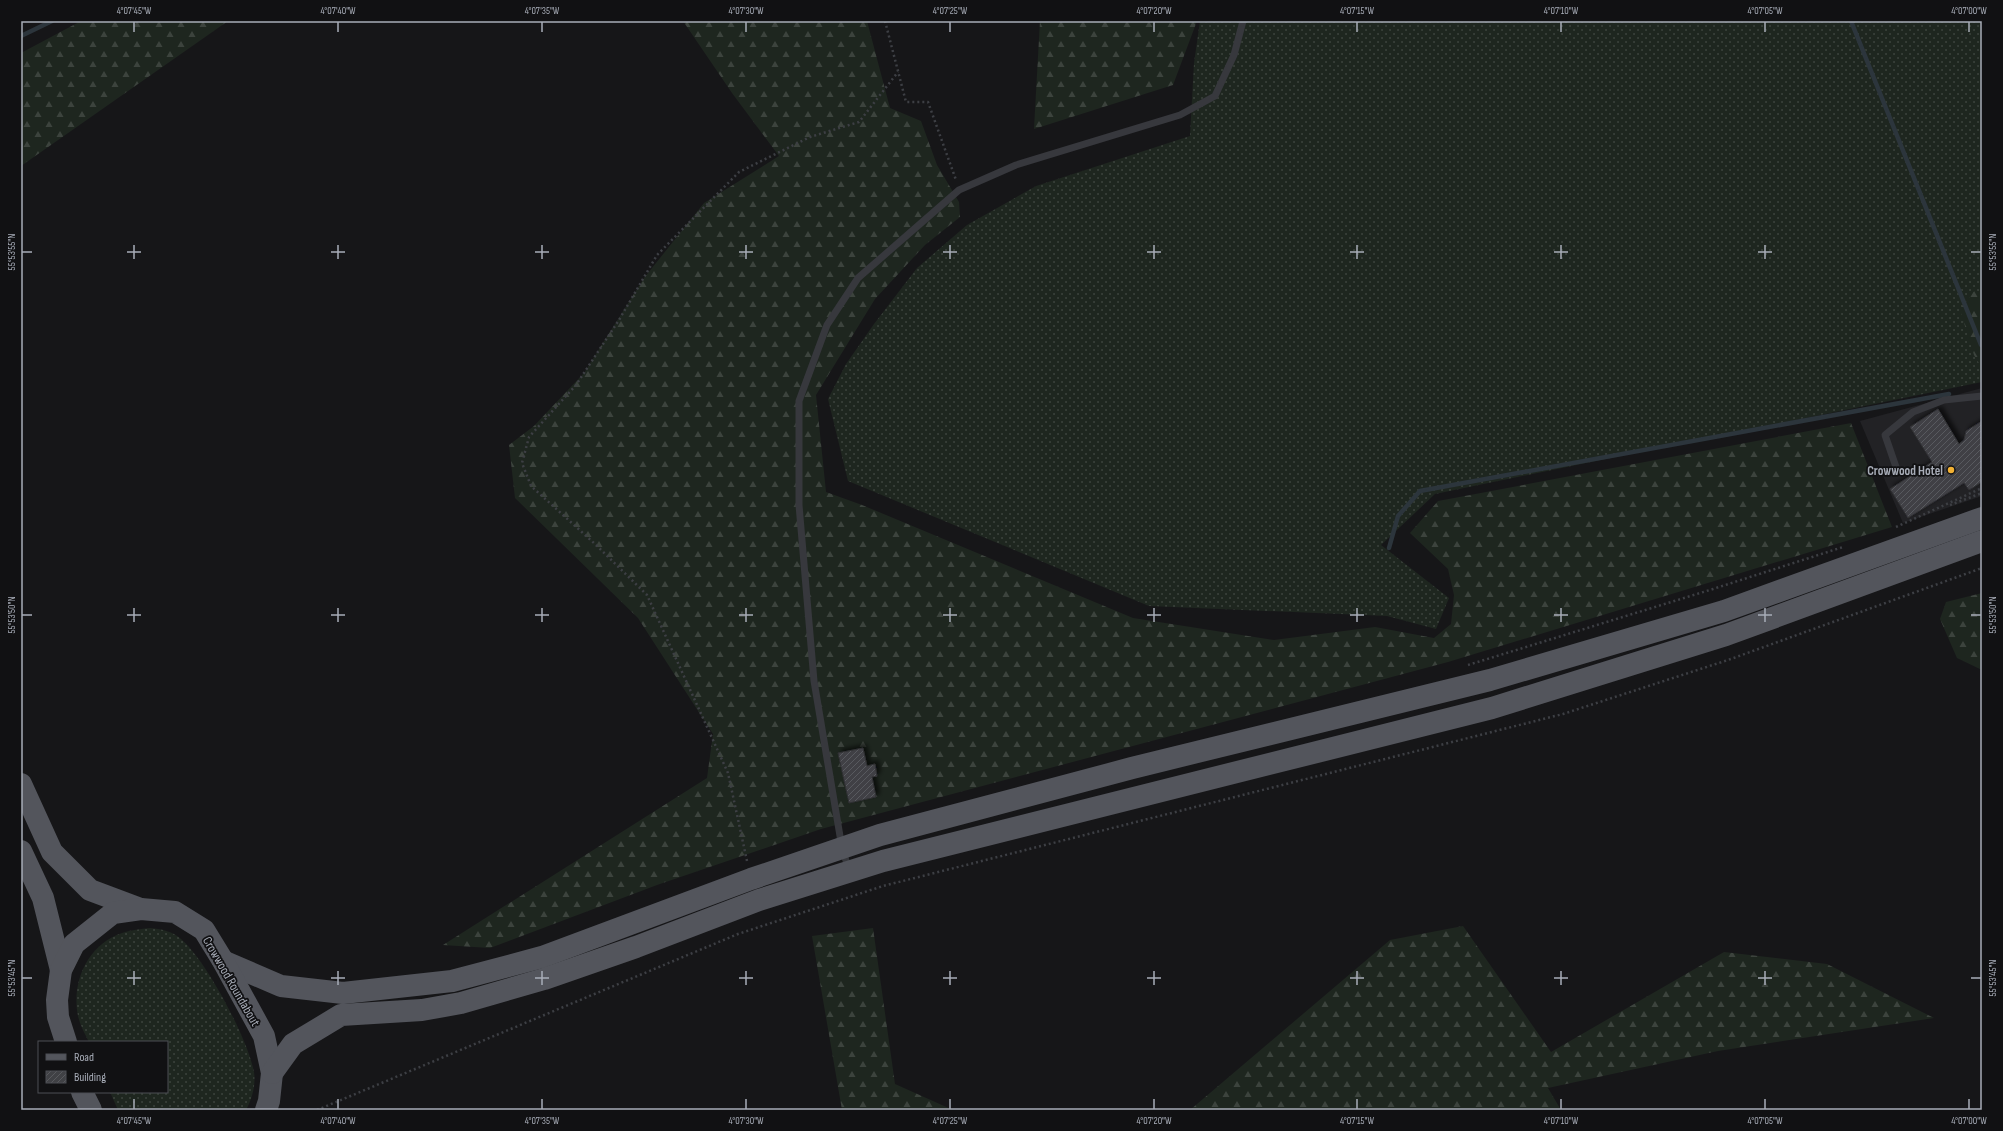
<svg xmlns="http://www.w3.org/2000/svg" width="2003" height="1131" font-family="'Sofia Sans Condensed',sans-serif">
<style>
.built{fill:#222225}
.grass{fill:url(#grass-dots)}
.forest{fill:url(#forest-firs)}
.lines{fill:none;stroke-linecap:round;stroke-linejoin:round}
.stream{stroke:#2c353c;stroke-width:4.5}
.building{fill:url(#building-hatch);stroke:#303034;filter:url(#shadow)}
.path{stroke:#3d3f44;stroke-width:2.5;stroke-dasharray:2 3;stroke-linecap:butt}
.service{stroke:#37383d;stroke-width:7}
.primary{stroke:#53555c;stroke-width:22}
.ticks{fill:none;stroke:#a8adb8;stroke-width:1.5}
.poi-dot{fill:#f2b134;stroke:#111113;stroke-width:1.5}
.labels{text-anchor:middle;stroke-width:3.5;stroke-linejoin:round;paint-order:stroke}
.poi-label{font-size:13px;font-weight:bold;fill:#a8adb8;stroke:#111113;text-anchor:end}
.street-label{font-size:13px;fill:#a8adb8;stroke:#111113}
.neatline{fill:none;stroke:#a8adb8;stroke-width:1.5}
.ticks-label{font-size:10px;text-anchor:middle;fill:#a8adb8}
</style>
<defs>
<pattern id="grass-dots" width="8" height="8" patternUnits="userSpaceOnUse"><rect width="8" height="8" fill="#1e261f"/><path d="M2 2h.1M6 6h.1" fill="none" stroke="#3c433d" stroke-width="1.8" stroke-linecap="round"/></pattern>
<pattern id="forest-firs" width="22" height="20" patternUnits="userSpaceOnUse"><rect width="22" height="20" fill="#1e261f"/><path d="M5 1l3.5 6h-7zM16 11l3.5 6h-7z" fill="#3c433d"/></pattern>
<pattern id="building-hatch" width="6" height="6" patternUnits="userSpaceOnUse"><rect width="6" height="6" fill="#404145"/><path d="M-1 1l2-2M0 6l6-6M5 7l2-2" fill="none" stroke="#595a5e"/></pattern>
<filter id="shadow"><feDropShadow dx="3.5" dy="-3.5" stdDeviation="2" flood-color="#0009"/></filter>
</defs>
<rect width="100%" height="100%" fill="#161618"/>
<path class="built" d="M1982,388v108l-79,27 -43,-102z"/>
<g class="grass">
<path d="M1200,21h782v361l-547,112 -54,51 68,53 -13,31 -49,-13 -238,-10 -301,-125 -20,-82 18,-35 28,-40 43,-56 50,-43 69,-39 154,-50 4,-73z"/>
<path d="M150,928c11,1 22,3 31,11 25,21 67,100 73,133 2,13 -2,27 -8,38h-128l-8,-18h57v-50h-78c-4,-8 -9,-17 -11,-26 -7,-34 10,-72 44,-83 9,-3 19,-4 28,-5z"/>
</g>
<g class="forest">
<path d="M81,21h147l-207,145v-113z"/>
<path d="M683,21h184l23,87 31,13 16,44 22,37 1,15 -35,28 -50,54 -59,96 10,97 36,13 271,113 141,22 101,-13 59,11 17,-14 3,-29 -6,-26 -38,-36 28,-32 413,-78 41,104 -444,135 -627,167 -164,56 -167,63 -47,-3 264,-167 6,-44 -75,-116 -123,-120 -6,-53 25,-19 50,-53 60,-95 60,-75 75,-47 -47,-63z"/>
<path d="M1040,21h157l-24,64 -139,44z"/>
<path d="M1974,291h8v77l-8,-13 -14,-45z"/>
<path d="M1982,593v77l-25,-12 -17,-39 6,-17z"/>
<path d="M1463,926l88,126 173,-100 103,12 107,54 -216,33 -170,37 13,22h-371l200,-170z"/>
<path d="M873,928l22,156 58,26h-111l-30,-174z"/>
</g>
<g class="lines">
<g class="stream">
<path d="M1851,21l130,324"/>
<path d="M21,36l31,-15"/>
<path d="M1389,548l9,-32 22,-25 529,-97"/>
</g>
</g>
<g class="building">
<path d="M1938,409l21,35 5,-4 2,-9 16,-10v56l-1,1 1,4 -13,8 -5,-7 -56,35 -18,-29 42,-27 -22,-35z"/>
<path d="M863,748l4,18 8,-2 2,12 -5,1 4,20 -27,6 -11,-50z"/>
</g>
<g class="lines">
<g class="path">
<path d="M885,21l21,81h22l28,78"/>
<path d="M1950,505l32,-12"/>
<path d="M1896,527l86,-39"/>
<path d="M1468,665l245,-76 130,-42"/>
<path d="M747,861l-19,-88 -81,-178 -52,-51 -64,-58 -9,-23 7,-26 47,-52 43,-65 38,-65 82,-83 71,-35 49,-15 39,-50"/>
<path d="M317,1110l421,-176 145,-48 680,-172 165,-54 254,-92"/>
</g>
<g class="service">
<path d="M1896,467l-11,-32 28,-23 31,-12 38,-4"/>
<path d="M849,870l-7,-22 -28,-167 -15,-176v-104l28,-76 31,-47 101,-88 57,-25 164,-50 35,-19 19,-41 9,-34"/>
</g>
<g class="primary">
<path d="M21,784l31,68 38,38 48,18"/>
<path d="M21,851l22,47 18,72"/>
<path d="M223,961l58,25 62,7 109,-12 90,-24 209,-78 129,-44 252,-67 358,-88 234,-69 258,-93"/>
<path d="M66,1042l-8,-25 -1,-17 4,-30 13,-26 39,-31 28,-4 34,3 29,18 19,31 41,75 8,37 -3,28 -3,9"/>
<path d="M272,1073l21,-29 48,-29 81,-5 39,-7 83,-24 92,-32 123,-47 124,-39 609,-153 234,-73 256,-94"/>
<path d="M82,1092l9,18"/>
</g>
</g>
<path class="ticks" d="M134,22v10M338,22v10M542,22v10M746,22v10M950,22v10M1154,22v10M1357,22v10M1561,22v10M1765,22v10M1969,22v10M134,245v14M338,245v14M542,245v14M746,245v14M950,245v14M1154,245v14M1357,245v14M1561,245v14M1765,245v14M22,252h10M127,252h14M331,252h14M535,252h14M739,252h14M943,252h14M1147,252h14M1350,252h14M1554,252h14M1758,252h14M1971,252h10M134,608v14M338,608v14M542,608v14M746,608v14M950,608v14M1154,608v14M1357,608v14M1561,608v14M1765,608v14M22,615h10M127,615h14M331,615h14M535,615h14M739,615h14M943,615h14M1147,615h14M1350,615h14M1554,615h14M1758,615h14M1971,615h10M134,971v14M338,971v14M542,971v14M746,971v14M950,971v14M1154,971v14M1357,971v14M1561,971v14M1765,971v14M22,978h10M127,978h14M331,978h14M535,978h14M739,978h14M943,978h14M1147,978h14M1350,978h14M1554,978h14M1758,978h14M1971,978h10M134,1099v10M338,1099v10M542,1099v10M746,1099v10M950,1099v10M1154,1099v10M1357,1099v10M1561,1099v10M1765,1099v10M1969,1099v10"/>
<circle class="poi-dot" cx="1951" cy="470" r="4"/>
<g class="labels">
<g class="poi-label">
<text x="1943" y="475">Crowwood Hotel</text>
</g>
<g class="street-label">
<text transform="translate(232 981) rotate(60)" y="5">Crowwood Roundabout</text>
</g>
</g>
<rect width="2003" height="1131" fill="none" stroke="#111113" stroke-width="44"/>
<rect x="38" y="1041" width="130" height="52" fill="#111113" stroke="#4d4f55"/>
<rect x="46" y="1054" width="20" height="6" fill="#53555c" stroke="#4d4f55"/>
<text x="74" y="1061" font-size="12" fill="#a8adb8">Road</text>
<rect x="46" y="1071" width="20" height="12" fill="url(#building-hatch)" stroke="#4d4f55"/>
<text x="74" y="1081" font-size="12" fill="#a8adb8">Building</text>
<rect x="22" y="22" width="1959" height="1087" class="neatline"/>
<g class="ticks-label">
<text x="134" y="14">4°07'45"W</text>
<text x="338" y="14">4°07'40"W</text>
<text x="542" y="14">4°07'35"W</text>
<text x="746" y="14">4°07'30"W</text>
<text x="950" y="14">4°07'25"W</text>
<text x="1154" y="14">4°07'20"W</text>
<text x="1357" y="14">4°07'15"W</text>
<text x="1561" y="14">4°07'10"W</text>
<text x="1765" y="14">4°07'05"W</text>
<text x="1969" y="14">4°07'00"W</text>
<text transform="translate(11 252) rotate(-90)" y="4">55°53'55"N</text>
<text transform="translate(1992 252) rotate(-90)" y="4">55°53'55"N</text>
<text transform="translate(11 615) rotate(-90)" y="4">55°53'50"N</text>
<text transform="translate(1992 615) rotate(-90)" y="4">55°53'50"N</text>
<text transform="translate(11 978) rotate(-90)" y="4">55°53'45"N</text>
<text transform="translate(1992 978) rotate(-90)" y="4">55°53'45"N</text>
<text x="134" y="1124">4°07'45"W</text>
<text x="338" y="1124">4°07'40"W</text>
<text x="542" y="1124">4°07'35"W</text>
<text x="746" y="1124">4°07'30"W</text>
<text x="950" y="1124">4°07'25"W</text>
<text x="1154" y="1124">4°07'20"W</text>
<text x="1357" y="1124">4°07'15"W</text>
<text x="1561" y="1124">4°07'10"W</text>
<text x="1765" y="1124">4°07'05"W</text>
<text x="1969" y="1124">4°07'00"W</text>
</g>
</svg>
